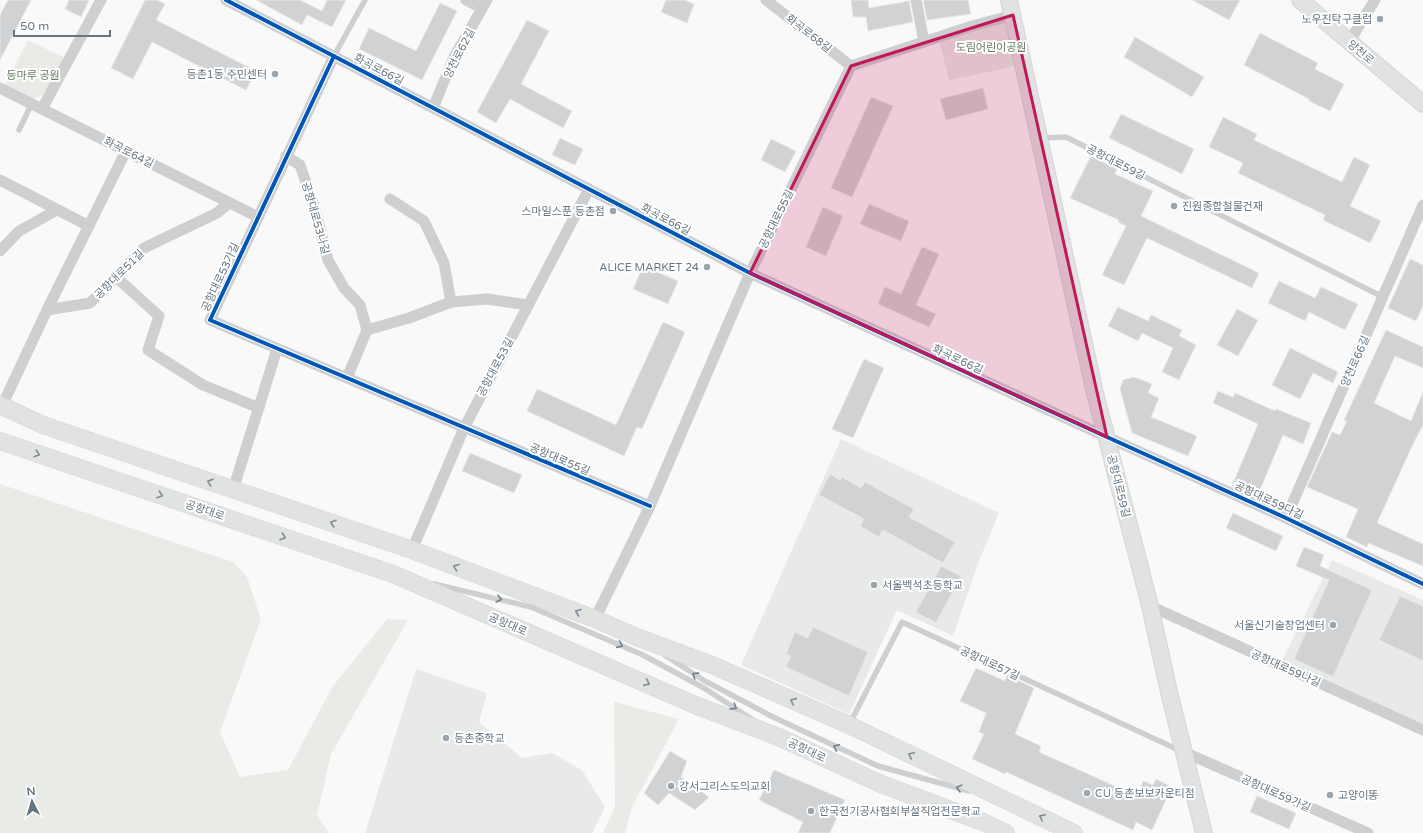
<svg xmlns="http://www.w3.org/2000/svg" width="1423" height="833" font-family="'Varela Round','Noto Sans KR',sans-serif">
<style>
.built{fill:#e8e9e9}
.green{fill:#e8ebe6}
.building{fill:#d0d2d3;stroke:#e8e8e8}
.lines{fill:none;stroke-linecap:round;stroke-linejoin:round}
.secondary-casing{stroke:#d5d6d7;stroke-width:18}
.primary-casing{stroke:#d5d6d7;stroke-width:18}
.service{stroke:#cecfd0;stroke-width:5.5}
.minor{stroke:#cecfd0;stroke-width:11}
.secondary{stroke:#e1e2e2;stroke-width:16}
.primary{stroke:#e1e2e2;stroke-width:17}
.cycleway-casing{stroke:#fff;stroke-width:6}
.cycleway{stroke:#0057b8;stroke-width:4}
.oneway{stroke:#7e8c96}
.oneway2{stroke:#707f8b}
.marked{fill:#c2185b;fill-opacity:0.2;stroke:#c2185b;stroke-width:3;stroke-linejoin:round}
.poi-dot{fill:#99a4ac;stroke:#fff;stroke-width:1.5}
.labels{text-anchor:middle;stroke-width:4;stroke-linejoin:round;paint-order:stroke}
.poi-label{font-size:11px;fill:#657683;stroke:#fff;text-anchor:start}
.street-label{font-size:11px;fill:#657683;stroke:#fff}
.park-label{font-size:11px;fill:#687a64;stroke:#fff}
</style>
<rect width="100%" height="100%" fill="#f9f9f9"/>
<g class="built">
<path d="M841,439l158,74 -20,48 -26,75 -56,-26 -48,104 -108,-49z"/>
<path d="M1332,560l91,40v126l-141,-65z"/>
<path d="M416,669l71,24 -8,29 43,36 30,-5 30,17 23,37 -13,26h-227z"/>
</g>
<g class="green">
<path d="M1010,17l11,48 -72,15 -10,-41z"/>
<path d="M28,40l37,18 -19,36 -13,5 -28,-14z"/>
<path d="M0,484l233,78 14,15 14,42 -41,113 20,45 48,-7 45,-84 54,-67 21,1 -77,134 -14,61 12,18h-329z"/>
<path d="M614,702l65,17 -47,88 -7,26h-22l12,-26z"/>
</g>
<g class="building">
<path d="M8,0h23l-31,60v-45z"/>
<path d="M69,0h20l-8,17 -16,-8z"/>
<path d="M145,0h12l8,4 -9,16 100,51 -10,19 -94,-48 -19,37 -22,-11z"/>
<path d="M256,0h44l22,11 5,-11h19l-14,27 -25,-12 -5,10z"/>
<path d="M666,0h18l10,4 -7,19 -26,-11z"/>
<path d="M851,0h17l1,8 40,-7 4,21 -45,9 -2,-14h-13z"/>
<path d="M923,0h45l3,14 -44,6z"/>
<path d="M1192,0h48l-11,20z"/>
<path d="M440,3l17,8 -35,69 -63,-31 10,-21 47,23z"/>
<path d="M527,20l22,11 -28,53 51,27 -9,17 -53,-29 -14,24 -19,-11z"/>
<path d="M1260,33l58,30 -3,6 29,15 -14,27 -21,-10v-2l-65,-34z"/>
<path d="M1135,37l69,40 -12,20 -68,-40z"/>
<path d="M983,88l5,21 -42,11 -6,-21z"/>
<path d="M871,97l22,9 -41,91 -21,-9z"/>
<path d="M1121,114l73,35 -12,25 -73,-36z"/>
<path d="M1223,117l34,17 -3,6 88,42 12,-25 16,8 -20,41 31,15 -11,22 -47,-23 2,-5 -87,-42 5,-10 -34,-16z"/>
<path d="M560,138l23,11 -8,16 -23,-10z"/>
<path d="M771,139l25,12 -11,21 -24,-12z"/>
<path d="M1091,156l26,13 -2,5 38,17 -12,25 118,57 -7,15 -105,-50 -23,47 -22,-10 24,-49 -8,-4 1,-2 -49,-22z"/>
<path d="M869,204l40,17 -8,20 -41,-17z"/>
<path d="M823,207l20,9 -17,40 -20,-9z"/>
<path d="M922,247l17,7 -23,51 20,9 -7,13 -51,-23 7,-17 16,7z"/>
<path d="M1410,259l13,6v41l-7,15 -28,-13z"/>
<path d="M643,266l35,15 -10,23 -35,-15z"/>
<path d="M1279,281l36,17 6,-11 37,17 -13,26 -36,-18 -4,9 -37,-18z"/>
<path d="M1118,307l30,14 3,-6 31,15 -3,6 17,9 -17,35 -17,-8 11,-24 -31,-15 -4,8 -30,-15z"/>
<path d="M1237,309l21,11 -20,36 -21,-11z"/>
<path d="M663,322l22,10 -43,97 -5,-2 -13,29 -97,-45 10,-22 79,36z"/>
<path d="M1386,330l37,17v21l-28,-12 -21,47 37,18 12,-29v33l-10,19 -36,79 46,21v22l-55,-23 -1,4 -21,-10 12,-28 -51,-22 25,-55 8,3 7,-14 -3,-1z"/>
<path d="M1290,348l48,24 -5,11 -20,-10 -13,26 -28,-14z"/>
<path d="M864,359l20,9 -31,70 -21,-9z"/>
<path d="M1134,377l18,7 -4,9 11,5 -8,19 46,19 -9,20 -56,-23 -12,-44 3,-9z"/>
<path d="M1218,391l15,6 2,-4 40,18 1,-2 35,14 -8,21 -20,-9 -26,62 -25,-11 26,-62 -45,-21z"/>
<path d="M470,453l52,22 -8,18 -52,-22z"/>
<path d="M830,474l10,6 2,-3 19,11 4,-6 49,27 -5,8 46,25 -12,21 -60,-33 -4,7 -19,-11 4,-7 -45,-24z"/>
<path d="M1233,513l50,23 -7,15 -50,-23z"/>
<path d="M1304,547l20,8 -4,11 52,24 -39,87 -39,-18 35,-79 -33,-14z"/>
<path d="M941,566l20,10 -25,47 -20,-11z"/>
<path d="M1400,596l23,10v55l-44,-21z"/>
<path d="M813,627l55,25 -19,44 -63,-29 5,-11 -5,-2 9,-22 13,6z"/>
<path d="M976,668l29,13 2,-6 27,13 -19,46 26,12 -2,6 98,44 6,-15 10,4 3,-6 16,8 -20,43 -16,-8 -3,8 -127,-58 -1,2 -33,-15 12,-25 -5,-2 7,-19 -26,-12z"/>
<path d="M670,751l17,10 -6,16 28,20 -14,13 -26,-17 -11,12 -14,-12z"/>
<path d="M774,770l71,30 -15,33h-32l5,-11 -44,-22z"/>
<path d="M1257,796l39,17 -7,16 -39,-17z"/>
</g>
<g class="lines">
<defs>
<g id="secondary">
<path d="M1009,0l85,389 56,217 19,86 35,141"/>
<path d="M1300,0l123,104"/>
</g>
<g id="primary">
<path d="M0,405l43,20 369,125 183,69 44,19 73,27 137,60 225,108"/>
<path d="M0,441l393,133 302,131 86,33 100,46 102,38 23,11"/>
</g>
</defs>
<use href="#secondary" class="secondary-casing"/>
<use href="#primary" class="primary-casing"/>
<g class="service">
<path d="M334,56l31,-56"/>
<path d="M19,130l13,-27"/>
<path d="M1040,138l26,-1 317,160"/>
<path d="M434,584l97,23 112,48 61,33 49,32"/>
<path d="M666,656l39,25 68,36 105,49 91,25"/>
<path d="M850,723l52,-101 279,129"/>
</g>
<g class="minor">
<path d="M226,0l524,273 357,164 179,81 137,66"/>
<path d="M466,0l16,8"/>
<path d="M766,0l85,66"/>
<path d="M916,0l8,42"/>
<path d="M1349,42l26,-42"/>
<path d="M334,56l-124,264 440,186"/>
<path d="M851,66l121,-40 41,-11"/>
<path d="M0,88l258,129"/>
<path d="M433,108l21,-51 33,-57"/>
<path d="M42,109l59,-109"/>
<path d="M286,156l14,9 14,41 14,54 16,28 16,17 7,25 42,-12 42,-16 36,-3 41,6"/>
<path d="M0,180l89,46"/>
<path d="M390,199l34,22 20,42 7,39"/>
<path d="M0,251l19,-20 38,-21"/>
<path d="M116,277l43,39 -11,34 55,35 56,23"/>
<path d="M47,310l43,-7 54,-55 73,-35 12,-10"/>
<path d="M347,378l20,-48"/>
<path d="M2,406l45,-96 79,-159"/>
<path d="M233,490l44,-141"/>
<path d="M1286,518l137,-313"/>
<path d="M412,550l52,-122 125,-239"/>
<path d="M1150,606l273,124"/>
<path d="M595,619l55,-113 100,-233 101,-207"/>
<path d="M1184,752l184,81"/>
</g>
<use href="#secondary" class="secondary"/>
<use href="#primary" class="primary"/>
<defs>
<g id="cycleway">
<path d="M226,0l524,273 357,164 179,81 137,66"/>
<path d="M334,56l-124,264 440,186"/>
</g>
</defs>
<use href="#cycleway" class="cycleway-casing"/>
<use href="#cycleway" class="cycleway"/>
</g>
<defs><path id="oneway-chevron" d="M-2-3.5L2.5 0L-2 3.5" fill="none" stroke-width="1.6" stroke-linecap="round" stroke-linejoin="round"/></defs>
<g class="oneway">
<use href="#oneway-chevron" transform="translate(37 454) rotate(19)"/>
<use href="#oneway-chevron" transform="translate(210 482) rotate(-161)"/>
<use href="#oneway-chevron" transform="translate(160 495) rotate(19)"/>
<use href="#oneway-chevron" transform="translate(333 523) rotate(-161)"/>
<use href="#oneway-chevron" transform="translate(283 537) rotate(19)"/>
<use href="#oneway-chevron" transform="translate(456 567) rotate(-159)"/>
<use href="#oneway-chevron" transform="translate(578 612) rotate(-159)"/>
<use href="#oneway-chevron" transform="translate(647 683) rotate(24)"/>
<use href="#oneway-chevron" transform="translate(793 701) rotate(-156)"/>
<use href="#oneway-chevron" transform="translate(911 755) rotate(-155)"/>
<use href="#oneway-chevron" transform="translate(1042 817) rotate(-154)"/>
</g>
<g class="oneway2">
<use href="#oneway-chevron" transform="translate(499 599) rotate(14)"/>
<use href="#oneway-chevron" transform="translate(620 645) rotate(24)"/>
<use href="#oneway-chevron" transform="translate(695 675) rotate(-147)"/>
<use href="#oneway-chevron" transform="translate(734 707) rotate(33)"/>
<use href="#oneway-chevron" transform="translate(836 747) rotate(-155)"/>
<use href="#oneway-chevron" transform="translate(959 788) rotate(-165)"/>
</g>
<path class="marked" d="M1013,15l94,422 -357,-164 101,-207z"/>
<g class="poi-dot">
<circle cx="1380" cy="19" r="4"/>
<circle cx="275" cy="74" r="4"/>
<circle cx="1174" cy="206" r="4"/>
<circle cx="613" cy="211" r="4"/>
<circle cx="707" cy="267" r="4"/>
<circle cx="874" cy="585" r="4"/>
<circle cx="1333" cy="625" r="4"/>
<circle cx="446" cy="738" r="4"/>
<circle cx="671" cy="786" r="4"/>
<circle cx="1087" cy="793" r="4"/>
<circle cx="1330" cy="795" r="4"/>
<circle cx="811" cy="811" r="4"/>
</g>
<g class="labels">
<g class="poi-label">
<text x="1372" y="23" text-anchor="end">노우진탁구클럽</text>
<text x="267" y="78" text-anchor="end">등촌1동 주민센터</text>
<text x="1182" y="210">진원종합철물건재</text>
<text x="605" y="215" text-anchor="end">스마일스푼 등촌점</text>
<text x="699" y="271" text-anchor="end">ALICE MARKET 24</text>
<text x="882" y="589">서울백석초등학교</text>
<text x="1325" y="629" text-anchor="end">서울신기술창업센터</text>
<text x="454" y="742">등촌중학교</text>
<text x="679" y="790">강서그리스도의교회</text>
<text x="1095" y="797">CU 등촌보보카운티점</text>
<text x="1338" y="799">고양이똥</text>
<text x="819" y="815">한국전기공사협회부설직업전문학교</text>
</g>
<g class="street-label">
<text transform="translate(809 33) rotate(38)" y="4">화곡로68길</text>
<text transform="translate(1361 52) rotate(40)" y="4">양천로</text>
<text transform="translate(459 53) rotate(-63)" y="4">양천로62길</text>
<text transform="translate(379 69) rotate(28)" y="4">화곡로66길</text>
<text transform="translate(129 152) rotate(27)" y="4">화곡로64길</text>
<text transform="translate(1116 162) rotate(27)" y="4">공항대로59길</text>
<text transform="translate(316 218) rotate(74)" y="4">공항대로53나길</text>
<text transform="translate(666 219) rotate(28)" y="4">화곡로66길</text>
<text transform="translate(776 219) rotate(-64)" y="4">공항대로55길</text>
<text transform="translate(119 274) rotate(-45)" y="4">공항대로51길</text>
<text transform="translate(220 277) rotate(-65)" y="4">공항대로53가길</text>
<text transform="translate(958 359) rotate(25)" y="4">화곡로66길</text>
<text transform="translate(1355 361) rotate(-66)" y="4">양천로66길</text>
<text transform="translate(495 367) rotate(-62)" y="4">공항대로53길</text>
<text transform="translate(560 459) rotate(23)" y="4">공항대로55길</text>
<text transform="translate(1119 486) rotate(76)" y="4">공항대로59길</text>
<text transform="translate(1269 500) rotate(25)" y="4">공항대로59다길</text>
<text transform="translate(205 510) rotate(19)" y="4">공항대로</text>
<text transform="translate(508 624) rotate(23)" y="4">공항대로</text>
<text transform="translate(990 663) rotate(25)" y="4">공항대로57길</text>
<text transform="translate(1286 668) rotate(24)" y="4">공항대로59나길</text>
<text transform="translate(807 750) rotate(25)" y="4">공항대로</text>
<text transform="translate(1276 793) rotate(24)" y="4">공항대로59가길</text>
</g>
<g class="park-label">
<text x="991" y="51">도림어린이공원</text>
<text x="33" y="79">등마루 공원</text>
</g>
</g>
<g transform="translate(32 801) rotate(355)" stroke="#ffffff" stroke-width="3" paint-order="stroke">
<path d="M0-3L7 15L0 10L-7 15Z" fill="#657683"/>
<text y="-6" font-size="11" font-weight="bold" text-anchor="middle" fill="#657683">N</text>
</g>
<path d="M14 30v6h96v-6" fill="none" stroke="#657683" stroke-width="2"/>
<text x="20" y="30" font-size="12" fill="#657683" stroke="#ffffff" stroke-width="3" paint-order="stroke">50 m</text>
</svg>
